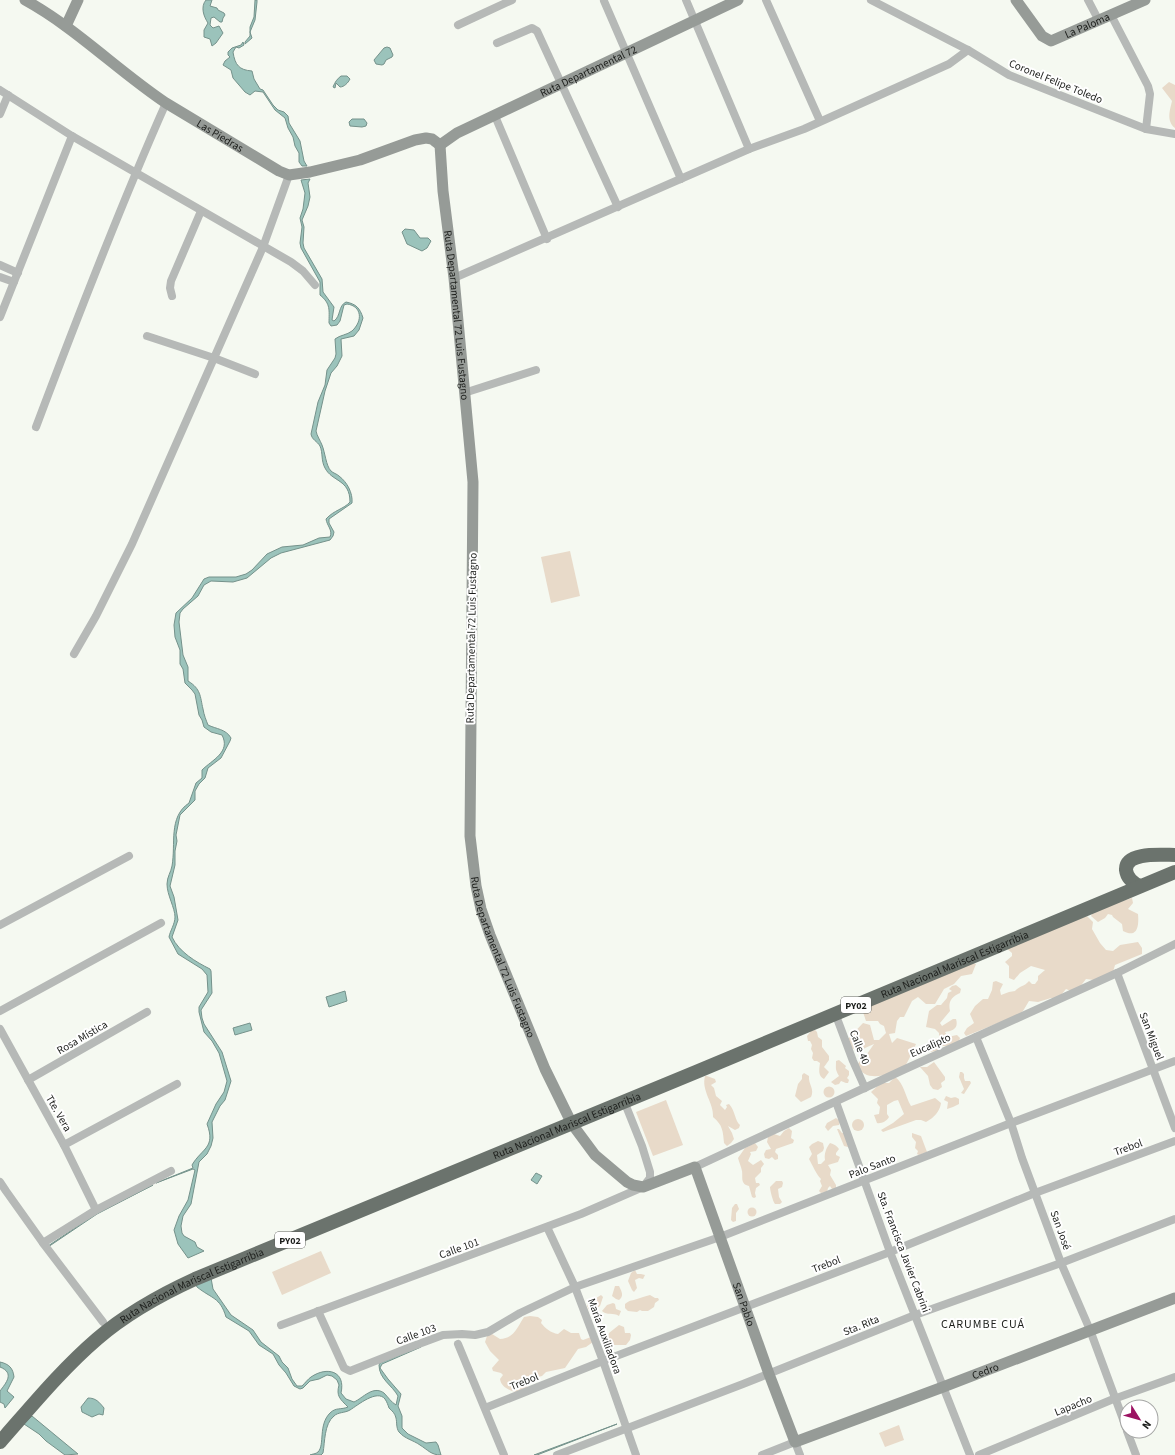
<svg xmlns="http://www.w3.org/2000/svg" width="1175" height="1455" font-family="'Source Sans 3',sans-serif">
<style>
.green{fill:#e8dac9}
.water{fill:#9bc3bb;stroke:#75928b}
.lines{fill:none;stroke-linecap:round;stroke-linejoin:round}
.street{stroke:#b6b9b7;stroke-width:8}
.secondary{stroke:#969b97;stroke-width:11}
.highway{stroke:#6b736d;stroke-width:14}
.labels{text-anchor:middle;stroke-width:4;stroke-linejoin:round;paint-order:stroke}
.shield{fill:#fff;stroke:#60625f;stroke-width:1}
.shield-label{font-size:10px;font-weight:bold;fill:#1c1e1b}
.street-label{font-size:11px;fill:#1c1e1b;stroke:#fff}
.neighbourhood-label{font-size:12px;letter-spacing:1px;fill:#1c1e1b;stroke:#fff}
</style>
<rect width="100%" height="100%" fill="#f5f9f1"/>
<g class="green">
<path d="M1169,82l6,3v43c-9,-7 -5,-18 -3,-27l-10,-13z"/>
<path d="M570,551l10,45 -29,7 -10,-46z"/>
<path d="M1132,898l1,5 -5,6 10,5c1,11 0,25 -15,17l-1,-7 -9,-7 -1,-2 -4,-1 -3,4 -7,4 -7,-6 3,-6z"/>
<path d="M1087,916l6,6 -1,7 8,14 6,7 7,1 7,-6 18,-3 4,6v6l-27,11 -2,7 -19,8 -8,-1 -7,9 -8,3 -5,-2 -5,6 -6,4 -4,-1 -13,4 -9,-1 -6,10 -5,4 -52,21 -2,-3 3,-5 7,-5 -4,-9 5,-8 8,-7h5l4,-9 1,-8 3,-1 7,3 -3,6 1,5 8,-3 6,-1c4,-5 9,-4 14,-10l3,3h3l3,-4v-4l7,-6 -14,-4 -11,7 -6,7 -5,-2v-12l-4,-4 7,-6v-3l-7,-6z"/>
<path d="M973,963l3,1 -4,10 -11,2 -7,8 -10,5 -9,15h-9l-8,-7 -6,4 -8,16h-4l-3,4 -2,12 -6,1 3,9 5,-5 19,6 -7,15 -6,11c-14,4 -38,14 -46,-5l3,-4 4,-1 2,1 1,-7 7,-10 -9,4 -3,3 -6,-3 -4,1 -4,-10 15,-16 7,2 4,15h5l7,-7 -2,-7 -4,-2 -2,-3h-12l-4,-12z"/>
<path d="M956,985l5,4 -1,4c-9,4 -12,9 -10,18l-10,12 2,3 11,-7h3c3,10 -4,12 -11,13l4,7 3,-3 5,-1 3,3 -1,3 -9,5h-9l-5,5 -6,1 -3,-6 2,-4 10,-1v-8l-4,-4 -9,-2 3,-16 8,-6h4l6,-7 1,-5 4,-2 -3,-2 3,-3z"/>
<path d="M815,1030l2,2 1,5 4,3v7l7,9v4l-5,7 5,5 -5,7c-6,-3 -5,-9 -4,-16l-3,-2h-3l-2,-3 1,-5 -2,-4 1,-4 -2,-4h-2l-1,-5 4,-5z"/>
<path d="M839,1060l7,6 -1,2 4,3v4l-2,3 2,2 -1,3h-2l-5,-2 -2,3 -4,1 -4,-3 8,-6c-4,-7 -3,-7 -3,-15z"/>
<path d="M934,1062l11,15v3l-4,3 1,4 -4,3 -5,-1 -3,-4 -2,-9 -8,-9h7z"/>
<path d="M960,1072h2l2,2v4l1,3h5l1,2 -7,11 -3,-1 3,-4 -5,-12z"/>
<path d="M804,1073l5,3c-1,8 6,13 2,21l-10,5 -6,-6 3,-12 4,-5v-4z"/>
<path d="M705,1076h2l8,3 1,3 -5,3 3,3 2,8 6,5 -2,4 5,5 2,-3 -1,-2 3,-1c6,6 6,17 11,21l-1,3 -4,2 -7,-4 4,7 2,6 -3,4 -4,3 -3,-3c-1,-11 -1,-18 -11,-26 1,-14 -12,-26 -8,-41z"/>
<path d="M895,1077c9,6 10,19 16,29l24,-8 6,5c-1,8 -7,15 -15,19l-5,-2h-5l-33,12 -2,-2 12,-7 11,-9 -6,-14 -4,1 -7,4v9l2,3c-2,4 -8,7 -12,6l-3,-8 5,-1 1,-7 -3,-4 1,-4 -7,-7 10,-9h8z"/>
<circle cx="829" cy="1092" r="5.5"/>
<path d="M946,1096l5,2c4,-1 5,-1 8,1v5l-6,3 -6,2 1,-7 -4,-2z"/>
<path d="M666,1100l17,45 -30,11 -17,-44z"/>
<path d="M836,1118l4,3 -1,4 -6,1 -5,5 -3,-4 2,-4z"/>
<circle cx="858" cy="1125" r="6"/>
<path d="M789,1128l3,3 -1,7 3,2 -1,3 -17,6 -1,3 3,3v4l-3,1 -3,-3 -3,2 -4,-1 -1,-4 2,-4 5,-1 -4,-7 1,-5 6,-3 6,2 4,-5z"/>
<path d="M837,1129h2l3,4h2l5,12 -1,2 -4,-1z"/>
<path d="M912,1133l9,3 6,16 -8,3 -2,-1 1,-3 -3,-3 1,-6 -4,-5z"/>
<path d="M818,1141l5,2 1,5 -1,3 -6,4 1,9h3l4,-4c-1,-6 1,-12 5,-17 4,1 7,3 9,6l-3,4v2l4,2 -2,5 -10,3 3,5 -1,5 6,10v4h-4l-2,-3 -2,2 -1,4 -6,1 -2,-2 3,-5 -2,-5 1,-2c-5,-5 -8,-13 -12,-20l3,-5 -3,-7 3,-3z"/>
<path d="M755,1143l3,4 -2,4 -6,1 1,2 -3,7 5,4 8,-5 3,4 -3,4v4l-6,6 1,5h3l1,2 -4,3 -1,5 1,4 -2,1 -2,-1 -3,-11c-9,-2 -6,-9 -7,-15 -1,-5 -3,-9 -4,-13l7,-10z"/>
<path d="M776,1181h6l1,2 -1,4 -4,2 1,8 3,5 -2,2h-5c-2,-2 -5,-14 -5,-17z"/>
<path d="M735,1204h2l2,5 -3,4v8l-3,1 -2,-2 1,-12z"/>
<circle cx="752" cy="1212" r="4.5"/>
<path d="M321,1251l10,22 -49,22 -10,-23z"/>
<path d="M635,1270l2,4h4l4,1 -2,4 -4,-1 -4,2 2,8 -3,4 -2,-2 -4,-9 3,-8z"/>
<path d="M615,1286h4c3,6 5,10 0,14l-3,-1 -4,-3z"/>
<path d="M601,1295l2,2 -3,9 -7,5h-3l-3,-5 6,-6z"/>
<path d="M650,1295l5,3h3l1,2 -4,3 -1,4 -6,4h-6l-2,-1 -3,2 -9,-1 -3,-3v-4c6,-5 7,-3 12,-5 4,-1 8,-3 13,-4z"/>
<path d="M613,1303l2,1 1,5 5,2 -2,5c-6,-4 -12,0 -17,-5l5,-6z"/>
<path d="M530,1316l8,1 4,3 -1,3c4,5 10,10 17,11l6,-5 7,4h8l2,6 2,1 8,-3 2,5 -7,5 -8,2 -13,19 -19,4 -4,4 -8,2 -9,11 -10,3c-6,-2 -14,-5 -15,-13l3,-4 -2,-2 -8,-2 -1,-3 7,-8 -9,-9 -5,-9 2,-6 5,-2 8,5c14,0 18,-13 24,-22z"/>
<path d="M619,1325l5,2 1,6h5l1,2 -1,5 -4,5h-14l-4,-7 1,-5z"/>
<path d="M899,1425l5,15 -19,7 -6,-14z"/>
</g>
<g class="water">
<path d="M206,0h6l-2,6 7,2 1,2 6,3 1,2 -2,3 -1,4h-2l-6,-5 -3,1 -1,7 3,3 6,-2 4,7 -7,10 -4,3 -2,-7 -6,-2v-7l4,-7c-4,-6 -8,-16 -2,-23z"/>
<path d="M255,0h2v2l-2,18 -5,12 2,6 -7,6v-2l5,-6v-9l4,-10z"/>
<path d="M243,42l1,3 -5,3 -3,-1 -3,5c2,13 6,18 19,19l2,8 6,10 3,1 10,15 5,5 6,2 4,4 1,7 11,18 4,20 3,5h-5l-3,-4v-9l-4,-7 -2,-9 -5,-9 -3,-10 -10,-8 -12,-18 -8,-1 -5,4 -5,-3 -12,-14 -2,-8 -8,-5 2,-4 5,-4 -2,-2v-3l4,-4 9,-3z"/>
<path d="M387,47l3,1 3,7 -1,2 -6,3 -2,4 -2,1 -6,-1 -2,-4 10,-12z"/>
<path d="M341,76h6l3,3c-2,4 -6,8 -10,8l-4,-4 -1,5 -2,-1c2,-5 4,-8 8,-11z"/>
<path d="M352,119h12l3,4 -1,3 -4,1 -12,-1 -1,-4z"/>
<path d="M310,179l-2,4 2,14 -2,9 -6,14 2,7 -1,16 1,5 18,31 1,13 11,15 -2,13 2,1c7,-5 4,-15 12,-19 10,2 14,6 17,16l-4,12 -5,6 -13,3 1,17 -5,10 -6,7 -6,18 -9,40c1,5 4,9 6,14 3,7 4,21 9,26 2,2 6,3 8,5 8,6 14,17 13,27l-23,16v4l5,9 -1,4 -3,4 -49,13 -10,5 -24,20 -14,4 -22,-1 -7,4 -6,11 -15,13 -3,4 -1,9 4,33 5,12v14c13,8 12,15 15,28 1,6 3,11 5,16 8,4 18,4 23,13l-1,3 -9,17 -13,10 -3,10 -6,6 -4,7v9l-15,15 -4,20 1,6 -2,10v14l-5,21 4,11 4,23 -6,17c7,15 24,25 38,32l1,2 1,22 -11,17 1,8 2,6 18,28 9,29 -6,19 -5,6 -8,16 1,16 -2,8 -4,8 -8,8 -8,42 -8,12 -2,10 1,7 2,3 11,6 2,5 7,4 -16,7 -10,-14 -4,-14 5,-14 9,-16 7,-30 -2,-1 -37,14 37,-15 -1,-3c10,-17 24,-17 15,-41l9,-20 8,-12 3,-11 -8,-28 -7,-12 -8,-9 -5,-20v-5l9,-15 -1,-17 -5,-6 -24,-15 -9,-17c1,-6 6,-13 6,-20 0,-9 -8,-22 -8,-33 0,-7 4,-12 5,-18 4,-22 -4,-49 17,-63l7,-20 6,-5v-8c10,-10 29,-18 20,-35l-11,-3 -7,-5 -2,-7 -3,-5 -4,-21 -3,-4 -7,-7 -2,-14 -3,-5v-14l-5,-13 -1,-12 2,-12 16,-15 12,-19 5,-2h27l10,-3 6,-4 15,-16 15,-7 21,-2 16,-7 11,-1c3,-7 -3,-11 -4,-18 8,-9 18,-10 24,-17 0,-23 -18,-20 -25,-34 -4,-7 -2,-15 -5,-22 -3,-5 -8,-6 -9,-12l7,-32 7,-17 2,-15 8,-12 1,-4 -1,-15c5,-4 12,-4 17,-8 11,-10 10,-25 -5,-27l-3,1 -4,16 -3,4 -6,1 -2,-3c0,-13 2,-19 -9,-28v-13l-19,-34 -1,-5 2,-16 -2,-9 3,-9 2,-16 -4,-13z"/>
<path d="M405,229l9,1 6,8h8l3,3 -4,7 -5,3 -15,-7 -5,-12z"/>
<path d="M345,991l2,10 -18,6 -3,-10z"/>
<path d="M250,1023l2,7 -17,5 -2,-7z"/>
<path d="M536,1173l6,3 -5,8 -6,-4z"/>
<path d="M153,1185l-56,29 -49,33v-1l49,-33z"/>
<path d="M211,1278l2,11 18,26 22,15 8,12 18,14 3,6 6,6 4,11 5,7h5c3,-3 6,-7 9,-9 16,-11 35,-6 30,16l5,6 8,3c9,-4 19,-17 30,-9 4,4 7,9 12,12l2,-9c-6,-11 -19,-17 -19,-31l1,-2 41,-17v1l-39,17 -2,4 8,11 13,15 -3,12 4,10v12l6,6 18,9 10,-1 2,3 3,10c-10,0 -13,-5 -21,-10 -7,-5 -15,-6 -21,-13 -3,-4 -2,-10 -3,-14 -1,-5 -4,-7 -7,-10 -1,-3 -2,-6 -4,-9 -8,-10 -27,6 -35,11 -5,3 -12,2 -16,6 -10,8 -9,26 -11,37l-2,2h-11c2,-1 6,-1 8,-3 7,-7 0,-27 12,-39 6,-6 11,-3 18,-6 -8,-8 -12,-11 -9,-22l-2,-5 -5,-4 -5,-1 -8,4 -9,2 -7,7 -3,1 -6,-3 -8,-13 -7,-8 -6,-11 -14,-9 -10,-14 -23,-14c-6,-20 -14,-18 -29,-30l-1,-2z"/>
<path d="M0,1362c9,2 13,6 14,15l-7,14 7,6 -9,11 -1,-4 -4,-2v-11c6,-8 15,-18 0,-24z"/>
<path d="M88,1398c8,0 11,4 16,10l-1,7 -4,-1 -7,3 -10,-5 -1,-5z"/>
<path d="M32,1416l46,38 -13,1 -19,-14 -7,-7 -15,-10z"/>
<path d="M617,1424l-80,31h-3z"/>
</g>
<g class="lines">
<g class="street">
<path d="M686,0l63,149"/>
<path d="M766,0l54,121"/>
<path d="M871,0l97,50 41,25 137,54 29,5"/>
<path d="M1088,0l11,21"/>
<path d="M604,1l77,178"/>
<path d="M1111,15l37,71 2,8 -4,35"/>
<path d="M458,25l54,-25"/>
<path d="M497,43l35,-15 5,3 81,176"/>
<path d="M0,90l72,46 219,126 12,9 12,14"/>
<path d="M0,114l8,-19"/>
<path d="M495,116l52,123"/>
<path d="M0,265l18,8"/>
<path d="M0,277l14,5"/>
<path d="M454,278l295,-129 55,-20 145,-65 19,-14"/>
<path d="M172,296l-2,-8 1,-7 30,-70"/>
<path d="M0,317l72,-181"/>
<path d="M147,336l67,22 41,16"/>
<path d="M464,393l72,-23"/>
<path d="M36,427c41,-109 83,-218 130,-324"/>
<path d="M74,654l22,-38 36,-72 131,-297 26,-72"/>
<path d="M0,925l129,-69"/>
<path d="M1117,973l58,155"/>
<path d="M0,1011l161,-88"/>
<path d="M835,1013l18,48 12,27"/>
<path d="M0,1029l64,116 32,65"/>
<path d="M976,1037l35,86 11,35 39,105 29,67 37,100"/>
<path d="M28,1080l119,-68"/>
<path d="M836,1102l54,150 80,203"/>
<path d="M64,1145l113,-61"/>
<path d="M695,1167l208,-97 214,-97 58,-29"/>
<path d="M0,1182l6,9 37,52 60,79"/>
<path d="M547,1227l28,60 28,74 33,94"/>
<path d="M43,1243l53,-33 75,-39"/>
<path d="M318,1311l26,57 6,3 58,-23 35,-13 19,-1 13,1 13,-3 32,-19 55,-26 145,-50 291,-114 164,-62"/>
<path d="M281,1325l300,-111 62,-27 7,-9v-6l-8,-26 -18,-45"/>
<path d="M458,1344l46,111"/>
<path d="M485,1408l118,-47 287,-109 145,-59 140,-52"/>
<path d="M1127,1431l9,24"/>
<path d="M557,1455l186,-71 172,-69 146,-52 114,-44"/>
<path d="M762,1455l33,-13 5,13"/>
<path d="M979,1455l132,-55 64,-23"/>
</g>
<g class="secondary">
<path id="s1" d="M25,0c51,28 93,71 141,103l113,68 10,4 21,-3 50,-12 55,-20 11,-2 6,1 8,6"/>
<path id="s2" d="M1016,0l26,36 9,5 94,-41"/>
<path d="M66,26l12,-26"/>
<path id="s3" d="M440,145l3,46 11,87 19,204 -3,354 6,50 5,23 9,26 55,134 27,55 23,31 32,27 6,3 10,2 52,-20 74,207 26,68 148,-55 232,-89"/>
<path id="s4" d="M440,145l17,-12 281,-133"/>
</g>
<g class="highway">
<path d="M1140,886c-7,-3 -13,-8 -14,-16 -1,-19 37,-15 49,-15"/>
<path id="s5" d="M0,1442c31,-35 61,-72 97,-103 29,-25 63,-44 98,-60l501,-207 479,-200"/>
</g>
</g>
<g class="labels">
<g class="shield">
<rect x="841" y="997" width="30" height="16" rx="3"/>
<rect x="275" y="1232" width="30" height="16" rx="3"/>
</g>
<g class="shield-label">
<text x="856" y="1009">PY02</text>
<text x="290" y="1244">PY02</text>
</g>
<g class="street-label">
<text dy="4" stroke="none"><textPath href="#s2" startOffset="94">La Paloma</textPath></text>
<text dy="4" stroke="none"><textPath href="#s4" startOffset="166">Ruta Departamental 72</textPath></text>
<text transform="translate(1056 81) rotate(22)" y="4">Coronel Felipe Toledo</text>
<text dy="4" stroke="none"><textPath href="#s1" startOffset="238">Las Piedras</textPath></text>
<text dy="4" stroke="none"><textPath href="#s3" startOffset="171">Ruta Departamental 72 Luis Fustagno</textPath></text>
<text transform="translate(471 638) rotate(-89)" y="4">Ruta Departamental 72 Luis Fustagno</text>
<text dy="4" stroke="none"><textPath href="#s3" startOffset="819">Ruta Departamental 72 Luis Fustagno</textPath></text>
<text dy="4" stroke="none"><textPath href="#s5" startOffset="1079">Ruta Nacional Mariscal Estigarribia</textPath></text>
<text transform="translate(1152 1036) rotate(69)" y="4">San Miguel</text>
<text transform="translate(82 1037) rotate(-30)" y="4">Rosa Mística</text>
<text transform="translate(930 1045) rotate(-24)" y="4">Eucalipto</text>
<text transform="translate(860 1047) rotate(68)" y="4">Calle 40</text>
<text transform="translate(59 1113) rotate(60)" y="4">Tte. Vera</text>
<text dy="4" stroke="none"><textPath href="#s5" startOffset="659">Ruta Nacional Mariscal Estigarribia</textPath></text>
<text transform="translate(1128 1147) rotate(-20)" y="4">Trebol</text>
<text transform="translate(872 1166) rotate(-21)" y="4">Palo Santo</text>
<text transform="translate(1061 1230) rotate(70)" y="4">San José</text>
<text transform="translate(459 1248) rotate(-20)" y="4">Calle 101</text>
<text transform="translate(904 1252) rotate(69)" y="4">Sta. Francisca Javier Cabrini</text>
<text transform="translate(826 1264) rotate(-21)" y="4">Trebol</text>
<text dy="4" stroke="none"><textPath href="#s5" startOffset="251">Ruta Nacional Mariscal Estigarribia</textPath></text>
<text dy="4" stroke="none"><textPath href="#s3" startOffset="1299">San Pablo</textPath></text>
<text transform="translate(861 1325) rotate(-22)" y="4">Sta. Rita</text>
<text transform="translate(416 1334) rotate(-20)" y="4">Calle 103</text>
<text transform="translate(605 1336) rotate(70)" y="4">María Auxiliadora</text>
<text dy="4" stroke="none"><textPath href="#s3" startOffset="1649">Cedro</textPath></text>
<text transform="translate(524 1381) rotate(-22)" y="4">Trebol</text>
<text transform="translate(1073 1405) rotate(-22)" y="4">Lapacho</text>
</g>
<g class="neighbourhood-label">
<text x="983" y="1328">CARUMBE CUÁ</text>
</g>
</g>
<g transform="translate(1139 1419) rotate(127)"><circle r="19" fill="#ffffff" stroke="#a4a5a4"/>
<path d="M0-3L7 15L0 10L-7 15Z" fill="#9c1363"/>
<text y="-6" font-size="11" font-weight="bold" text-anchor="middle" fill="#1c1e1b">N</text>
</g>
</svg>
